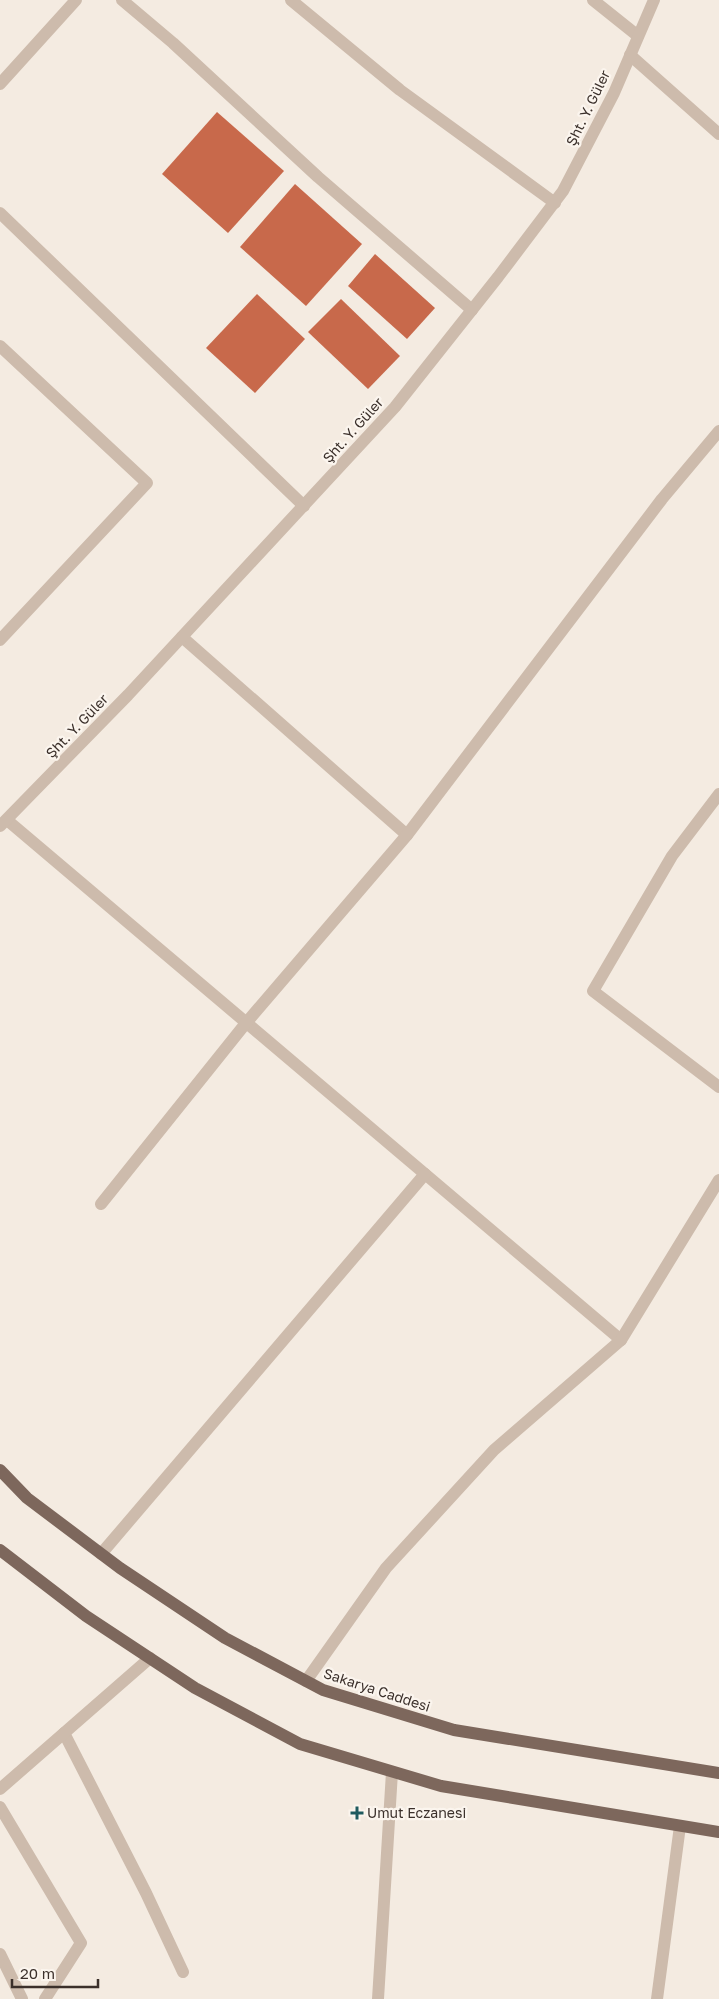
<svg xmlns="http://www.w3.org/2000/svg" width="719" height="1999" font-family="'Golos Text',sans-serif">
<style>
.building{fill:#c8694b}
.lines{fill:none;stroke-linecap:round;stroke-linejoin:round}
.street{stroke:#cdbbac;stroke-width:12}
.primary{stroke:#7d675c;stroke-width:12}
.poi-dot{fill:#1f5a5e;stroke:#fbf5ee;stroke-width:2}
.labels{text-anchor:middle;stroke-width:4.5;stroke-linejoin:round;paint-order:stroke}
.street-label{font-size:14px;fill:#3b302b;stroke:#fbf5ee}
.poi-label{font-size:14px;fill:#3b302b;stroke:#fbf5ee;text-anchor:start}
</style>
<rect width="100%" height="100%" fill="#f4ebe1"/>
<g class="building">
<path d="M217,112l67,59 -56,62 -66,-59z"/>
<path d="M295,184l67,60 -56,62 -66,-59z"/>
<path d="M375,254l60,54 -28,31 -59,-53z"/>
<path d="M257,294l48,45 -50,54 -49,-45z"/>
<path d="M341,299l59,57 -32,33 -60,-57z"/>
</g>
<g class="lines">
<g class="street">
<path d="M122,0l51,43 145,134 154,133"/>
<path d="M291,0l109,90 155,113"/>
<path d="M593,0l45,36"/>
<path d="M630,55l89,79"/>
<path d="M0,84l76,-84"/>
<path d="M0,213l304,293"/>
<path d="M0,346l147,137 -147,157"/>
<path d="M182,637l225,198"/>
<path d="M719,794l-47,62 -79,135 126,96"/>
<path d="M7,820l614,520"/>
<path d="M0,826l128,-131 267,-288 103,-130 65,-86 51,-98 40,-93"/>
<path d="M101,1204l145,-181 161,-188 255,-336 57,-68"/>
<path d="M101,1554l324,-380"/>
<path d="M306,1681l80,-113 108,-118 127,-110 98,-160"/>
<path d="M64,1733l82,160 37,79"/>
<path d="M0,1789l150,-131"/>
<path d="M0,1807l81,136 -36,56"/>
<path d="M0,1954l22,45"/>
<path d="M378,1999l14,-227"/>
<path d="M657,1999l23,-173"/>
</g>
<g class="primary">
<path d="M0,1470l27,28 93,70 105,70 98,52 131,40 265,43"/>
<path d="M0,1550l86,66 109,72 105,56 141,42 278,46"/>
</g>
</g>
<path class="poi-dot" d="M354.5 1805.5h5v5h5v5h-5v5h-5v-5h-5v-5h5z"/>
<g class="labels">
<g class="street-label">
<text transform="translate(588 108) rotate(-64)" y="5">Şht. Y. Güler</text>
<text transform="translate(353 430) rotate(-48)" y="5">Şht. Y. Güler</text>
<text transform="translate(77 726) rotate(-46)" y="5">Şht. Y. Güler</text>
<text transform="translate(377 1690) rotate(18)" y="5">Sakarya Caddesi</text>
</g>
<g class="poi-label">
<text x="367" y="1818">Umut Eczanesi</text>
</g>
</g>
<path d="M12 1979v8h86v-8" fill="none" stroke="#3b302b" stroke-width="2.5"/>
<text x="20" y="1979" font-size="15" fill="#3b302b" stroke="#fbf5ee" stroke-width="4" paint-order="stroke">20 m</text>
</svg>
